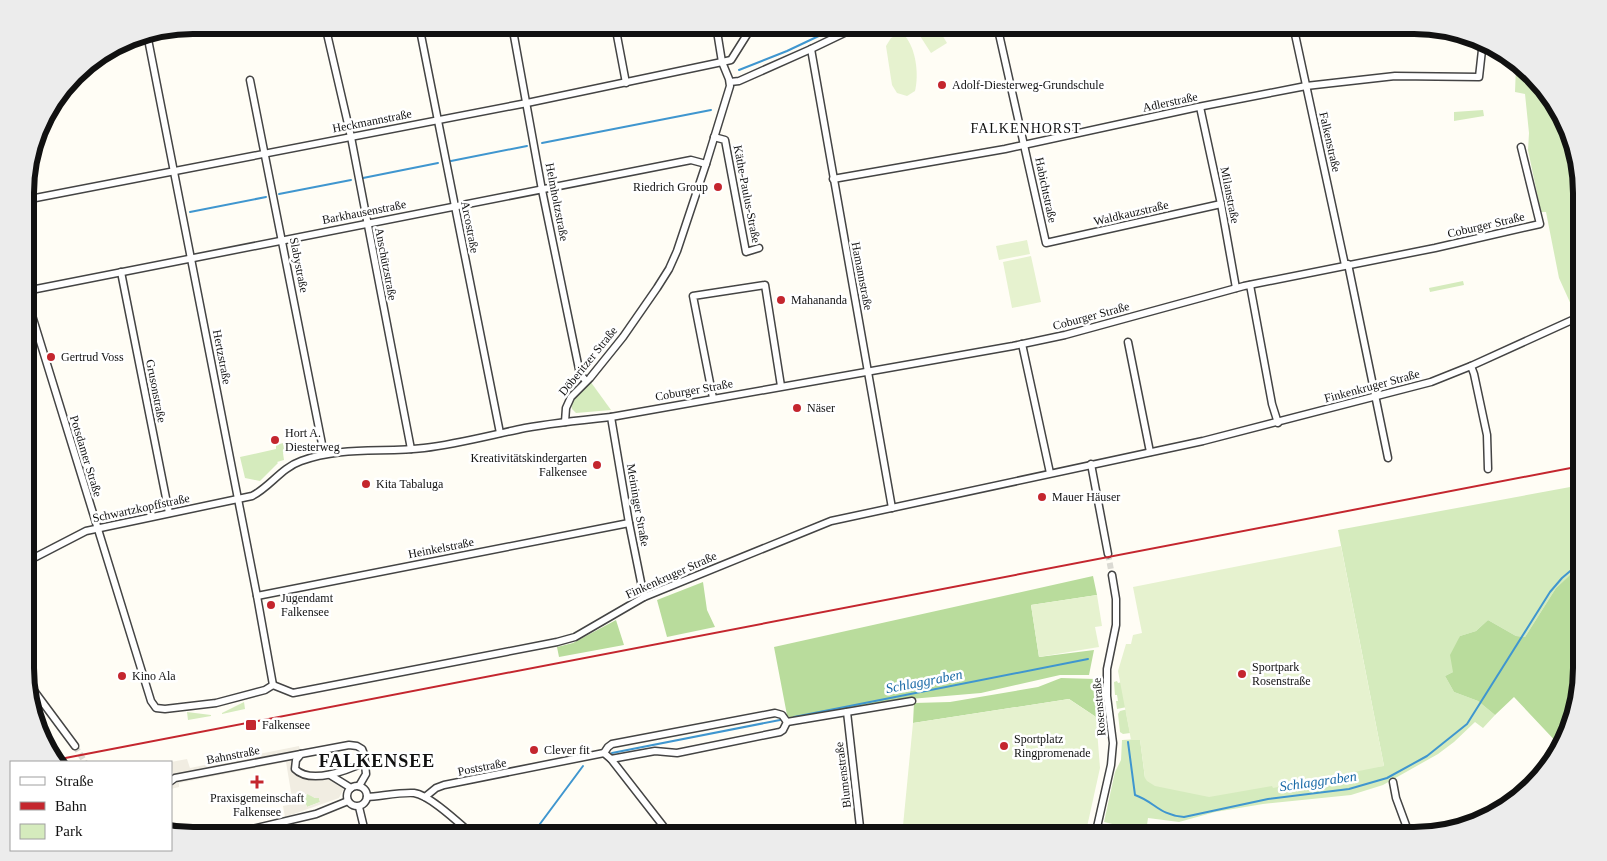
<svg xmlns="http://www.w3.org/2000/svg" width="1607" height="861" font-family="Georgia,serif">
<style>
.green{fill:#d5ebbd}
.forest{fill:#b9dc9c}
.pitch{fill:#e6f2cf}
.plaza{fill:#f1ede2;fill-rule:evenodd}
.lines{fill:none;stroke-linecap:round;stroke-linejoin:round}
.stream{stroke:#3f96cf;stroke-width:2}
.minor-tunnel{stroke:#dbdad3;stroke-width:6;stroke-dasharray:6 3;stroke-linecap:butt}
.minor-casing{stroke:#444;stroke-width:9}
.minor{stroke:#fff;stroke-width:6}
.rail{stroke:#c4262e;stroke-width:2}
.poi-dot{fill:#c4262e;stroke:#fff;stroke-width:2}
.labels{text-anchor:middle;stroke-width:5;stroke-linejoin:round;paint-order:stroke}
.poi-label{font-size:12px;fill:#111;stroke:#fff;text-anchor:start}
.street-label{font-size:12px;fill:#111;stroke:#fff}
.neighbourhood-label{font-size:14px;letter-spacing:1px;fill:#111;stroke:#fff}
.water-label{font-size:14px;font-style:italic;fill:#1768a6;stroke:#fff}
.district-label{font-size:18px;font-weight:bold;letter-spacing:1px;fill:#111;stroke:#fff}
.rim{fill:none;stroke:#111;stroke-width:6}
</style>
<rect width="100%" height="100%" fill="#fffdf5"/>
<g class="green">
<path d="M1516,66l38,33 27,72v135l-8,3 -14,-31 -13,-66h-5l-13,-62 1,-17 -4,-39 -10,-2z"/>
<path d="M1483,110l1,6 -30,5v-9z"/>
<path d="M1463,281l1,4 -34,7 -1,-4z"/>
<path d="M590,381l21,29 -35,3 -4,-4 -1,-6 6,-8z"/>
<path d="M283,443l2,10h-2l1,7 -7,2 1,1 -18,18 -15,-3 -5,-21 36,-8v-4z"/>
<path d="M1581,485l1,84 -3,-1 -23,20 -31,49 -9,-1 -28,-16 -12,11 -16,5 -7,36 -8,4 9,16 24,9 17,14 -12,13 -8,-6 -21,20 -16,12 -55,31 -32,10 -88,9 -48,8 -36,10 -31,-4 -2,14 -42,-10 11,-50 6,-12 1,-20 18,-1 5,39 239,-12 -46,-236z"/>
<path d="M1117,681l1,2 4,-1 5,25 -10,2 -1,-8h2l-1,-6h-2l-1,-13z"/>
<path d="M244,702l1,7 -23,5v-1z"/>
<path d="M1132,708l-6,4 4,21 -7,1 -3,-2 -2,-18 2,-3z"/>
<path d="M187,712l24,3v1l-23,4z"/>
<path d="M307,794h2l6,4h4l1,4 -13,5 -3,-8z"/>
</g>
<g class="forest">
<path d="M1579,567l3,2v100l-17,74 -4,4 -47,-50 -19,18 -17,-14 -24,-9 -9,-16 8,-4 -3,-17 10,-19 16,-5 12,-11 28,16 9,1 31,-49z"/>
<path d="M1093,576l4,19 -66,10 8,52 55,-7 -5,25h-29l-79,18 -71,6 -118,21 -5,-5 -13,-68z"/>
<path d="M703,582l4,28 8,17 -48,10 -10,-37z"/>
<path d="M616,620l8,25 -65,12 -2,-10 16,-4z"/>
<path d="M1061,678l35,1v38l-27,-18 -156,24 1,-20 36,-1 88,-15z"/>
</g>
<g class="pitch">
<path d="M913,25h23l11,18 -16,10z"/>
<path d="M897,35l8,1c11,13 14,38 10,55l-8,5 -10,-3 -5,-8 -6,-39 5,-8z"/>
<path d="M1027,240l3,14 -31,6 -3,-14z"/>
<path d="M1031,256l10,46 -29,6 -9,-46z"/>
<path d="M1341,546l43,220 -111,22 -1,-2 -63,11 -54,-11 -8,-5 -2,-3 -5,-38h-9l-13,-69 8,-27h5l2,-9 9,-2 -9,-46z"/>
<path d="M1097,595l5,31 -7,1 4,20 -60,10 -8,-52z"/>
<path d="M1069,699l27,18 4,51 -15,68h-183l11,-113z"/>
</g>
<path class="plaza" d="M299,746l2,8 -5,6 -5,1 1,9 3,4 10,5 26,1 6,2 7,6 -5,10 -54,19 -2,-11 10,-2 -7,-42 -107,21v4l-8,2v-13l2,-1 -2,-13 16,-3 3,9zM307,794l8,4h4l1,4 -13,5 -3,-6v-4z"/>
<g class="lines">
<g class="stream">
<path d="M739,70l48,-19 55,-26"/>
<path d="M542,143l169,-33"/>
<path d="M451,161l76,-15"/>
<path d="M363,178l75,-15"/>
<path d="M279,194l72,-14"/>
<path d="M190,212l76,-15"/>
<path d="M1581,457v-1"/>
<path d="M794,717l294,-58"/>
<path d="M1128,742l7,53c20,7 24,20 49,22l84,-18 81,-10 38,-11 40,-22 40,-32 83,-132 12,-14 20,-17"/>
<path d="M612,753l168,-33"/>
<path d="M531,836l52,-70"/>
</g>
<g class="minor-tunnel">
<path d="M1108,554l4,21"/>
<path d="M75,746l10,16"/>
</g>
<defs>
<g id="minor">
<path d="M325,25l26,112 60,312"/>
<path d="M419,25l81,408"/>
<path d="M512,25l30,165 38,184 6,7"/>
<path d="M615,25l11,58"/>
<path d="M997,25l49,218 175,-39"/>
<path d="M1293,25l52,240"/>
<path d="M147,34l110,562 16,89"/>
<path d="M811,49l81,459"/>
<path d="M250,80l74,374"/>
<path d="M730,82l9,-1 72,-32 50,-24"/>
<path d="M1200,107l21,97 15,84"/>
<path d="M714,137l11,3 21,112 13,-4"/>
<path d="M833,179l172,-30 193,-42 108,-21 89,-10 84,1 4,-36"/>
<path d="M25,200l502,-97 195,-41 9,-2 22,-35"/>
<path d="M1348,264l40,194"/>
<path d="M121,272l48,241"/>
<path d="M1250,285l22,119 6,19"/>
<path d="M26,291l665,-131 15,4"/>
<path d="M26,296l125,405 5,7 9,1 51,-6 49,-13 8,-5"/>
<path d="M1128,342l22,110"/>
<path d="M1022,344l28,129"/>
<path d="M1471,366l3,8 13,61 1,34"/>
<path d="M713,398l-20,-102 72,-11 16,101"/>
<path d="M611,417l18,106 15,74"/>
<path d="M565,422l1,-14 5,-11 19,-19 33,-41 34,-49 12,-19 8,-18 29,-87 24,-78 -1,-7 -7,-17 -6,-37"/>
<path d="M1091,464l17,90"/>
<path d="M26,562l60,-31 166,-35c18,-9 29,-28 49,-35 40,-15 82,-8 123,-13 34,-4 67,-13 101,-20 28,-5 57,-8 86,-11l402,-71 52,-11 179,-49 191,-38 105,-24 -19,-77"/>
<path d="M257,596l372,-73"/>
<path d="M26,680l49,66"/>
<path d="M273,685l20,8 264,-51 18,-5 69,-40 187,-76 372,-80 228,-59 40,-16 110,-50"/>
<path d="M847,712l14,124"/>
<path d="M787,722l125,-21"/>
<path d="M604,753l7,6 60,77"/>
<path d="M611,759l44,-8 22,2 103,-21 3,-2 4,-8"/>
<path d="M330,775l21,13"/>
<path d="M171,781l4,-3 126,-24"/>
<path d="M1393,782l3,16 14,38"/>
<circle cx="357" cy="796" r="10"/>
<path d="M359,786l7,-12 -2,-20 -2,-5 -5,-3 -8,-1 -48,9 -5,6 -1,9c16,16 53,1 70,-7"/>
<path d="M367,797c14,-1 35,-5 47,-4 16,2 47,32 60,43"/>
<path d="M425,797l11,-9 8,-3 160,-32 4,-6 4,-3 163,-31 7,2 5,7"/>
<path d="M359,807l7,29"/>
<path d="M223,836l93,-22 32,-13"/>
<path d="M1095,836l16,-71 2,-22 -6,-47v-27l9,-44v-26l-4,-24"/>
</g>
</defs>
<use href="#minor" class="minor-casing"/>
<use href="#minor" class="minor"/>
<path class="rail" d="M55,760l1526,-294"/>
</g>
<g class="poi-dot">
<circle cx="942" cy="85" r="5"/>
<circle cx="718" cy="187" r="5"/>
<circle cx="781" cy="300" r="5"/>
<circle cx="51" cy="357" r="5"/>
<circle cx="797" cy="408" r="5"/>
<circle cx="275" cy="440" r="5"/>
<circle cx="597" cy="465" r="5"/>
<circle cx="366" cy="484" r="5"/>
<circle cx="1042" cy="497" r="5"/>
<circle cx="271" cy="605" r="5"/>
<circle cx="1242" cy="674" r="5"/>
<circle cx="122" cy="676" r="5"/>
<rect x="245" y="719" width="12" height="12" rx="2.5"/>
<circle cx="1004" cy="746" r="5"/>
<circle cx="534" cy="750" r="5"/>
<path d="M254.5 774.5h5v5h5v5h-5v5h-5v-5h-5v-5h5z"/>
</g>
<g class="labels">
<g class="poi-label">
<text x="952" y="89">Adolf-Diesterweg-Grundschule</text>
<text x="708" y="191" text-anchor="end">Riedrich Group</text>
<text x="791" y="304">Mahananda</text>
<text x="61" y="361">Gertrud Voss</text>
<text x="807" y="412">Näser</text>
<text x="285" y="437">Hort A.<tspan x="285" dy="14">Diesterweg</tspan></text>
<text x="587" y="462" text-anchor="end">Kreativitätskindergarten<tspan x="587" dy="14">Falkensee</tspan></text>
<text x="376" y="488">Kita Tabaluga</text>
<text x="1052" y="501">Mauer Häuser</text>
<text x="281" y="602">Jugendamt<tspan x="281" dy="14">Falkensee</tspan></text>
<text x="1252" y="671">Sportpark<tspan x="1252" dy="14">Rosenstraße</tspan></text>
<text x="132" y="680">Kino Ala</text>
<text x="262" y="729">Falkensee</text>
<text x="1014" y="743">Sportplatz<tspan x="1014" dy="14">Ringpromenade</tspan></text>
<text x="544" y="754">Clever fit</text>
<text x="257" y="802" text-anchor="middle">Praxisgemeinschaft<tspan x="257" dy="14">Falkensee</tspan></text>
</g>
<g class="street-label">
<text transform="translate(1170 102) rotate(-12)" y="4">Adlerstraße</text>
<text transform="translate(372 121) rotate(-11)" y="4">Heckmannstraße</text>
<text transform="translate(1330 142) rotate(77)" y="4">Falkenstraße</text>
<text transform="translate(1046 190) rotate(78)" y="4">Habichtstraße</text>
<text transform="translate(747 194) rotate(79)" y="4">Käthe-Paulus-Straße</text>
<text transform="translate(1230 195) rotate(79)" y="4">Milanstraße</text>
<text transform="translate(557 202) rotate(79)" y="4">Helmholtzstraße</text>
<text transform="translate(364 212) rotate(-11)" y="4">Barkhausenstraße</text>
<text transform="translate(1131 213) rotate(-13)" y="4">Waldkauzstraße</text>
<text transform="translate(1486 225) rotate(-13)" y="4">Coburger Straße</text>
<text transform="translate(470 227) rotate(79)" y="4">Arcostraße</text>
<text transform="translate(386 264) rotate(79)" y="4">Anschützstraße</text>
<text transform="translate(299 265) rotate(79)" y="4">Slabystraße</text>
<text transform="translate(862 276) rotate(79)" y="4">Hamannstraße</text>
<text transform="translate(1091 316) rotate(-15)" y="4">Coburger Straße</text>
<text transform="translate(222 357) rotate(79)" y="4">Hertzstraße</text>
<text transform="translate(588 361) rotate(-51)" y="4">Döberitzer Straße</text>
<text transform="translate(1372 386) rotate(-15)" y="4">Finkenkruger Straße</text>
<text transform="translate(694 390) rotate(-10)" y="4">Coburger Straße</text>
<text transform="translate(156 391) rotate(79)" y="4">Grusonstraße</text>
<text transform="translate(86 456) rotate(73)" y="4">Potsdamer Straße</text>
<text transform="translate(638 505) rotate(80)" y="4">Meininger Straße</text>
<text transform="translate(141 508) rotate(-12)" y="4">Schwartzkopffstraße</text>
<text transform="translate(441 548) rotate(-11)" y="4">Heinkelstraße</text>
<text transform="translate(671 575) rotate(-24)" y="4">Finkenkruger Straße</text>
<text transform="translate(1099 707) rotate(-95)" y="4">Rosenstraße</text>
<text transform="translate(233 755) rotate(-11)" y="4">Bahnstraße</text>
<text transform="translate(482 767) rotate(-11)" y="4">Poststraße</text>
<text transform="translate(843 775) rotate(-97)" y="4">Blumenstraße</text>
</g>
<g class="neighbourhood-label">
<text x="1026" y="133">FALKENHORST</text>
</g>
<g class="water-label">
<text transform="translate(924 681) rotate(-11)" y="5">Schlaggraben</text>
<text transform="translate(1318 781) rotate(-8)" y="5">Schlaggraben</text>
</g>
<g class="district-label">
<text x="377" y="767">FALKENSEE</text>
</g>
</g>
<path d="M0 0H1607V861H0ZM193 34H1414A159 159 0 0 1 1573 193V668A159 159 0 0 1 1414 827H193A159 159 0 0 1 34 668V193A159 159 0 0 1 193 34Z" fill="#ececec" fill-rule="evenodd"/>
<path class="rim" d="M193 34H1414A159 159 0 0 1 1573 193V668A159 159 0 0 1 1414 827H193A159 159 0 0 1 34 668V193A159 159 0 0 1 193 34Z"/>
<rect x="10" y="761" width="162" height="90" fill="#ffffff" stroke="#a0a0a0"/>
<rect x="20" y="777" width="25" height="8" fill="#ffffff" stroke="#a0a0a0"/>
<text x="55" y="786" font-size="15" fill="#111111">Straße</text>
<rect x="20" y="802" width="25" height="8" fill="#c4262e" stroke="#a0a0a0"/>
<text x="55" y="811" font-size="15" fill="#111111">Bahn</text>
<rect x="20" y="824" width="25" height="15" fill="#d5ebbd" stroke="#a0a0a0"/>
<text x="55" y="836" font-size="15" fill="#111111">Park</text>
</svg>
